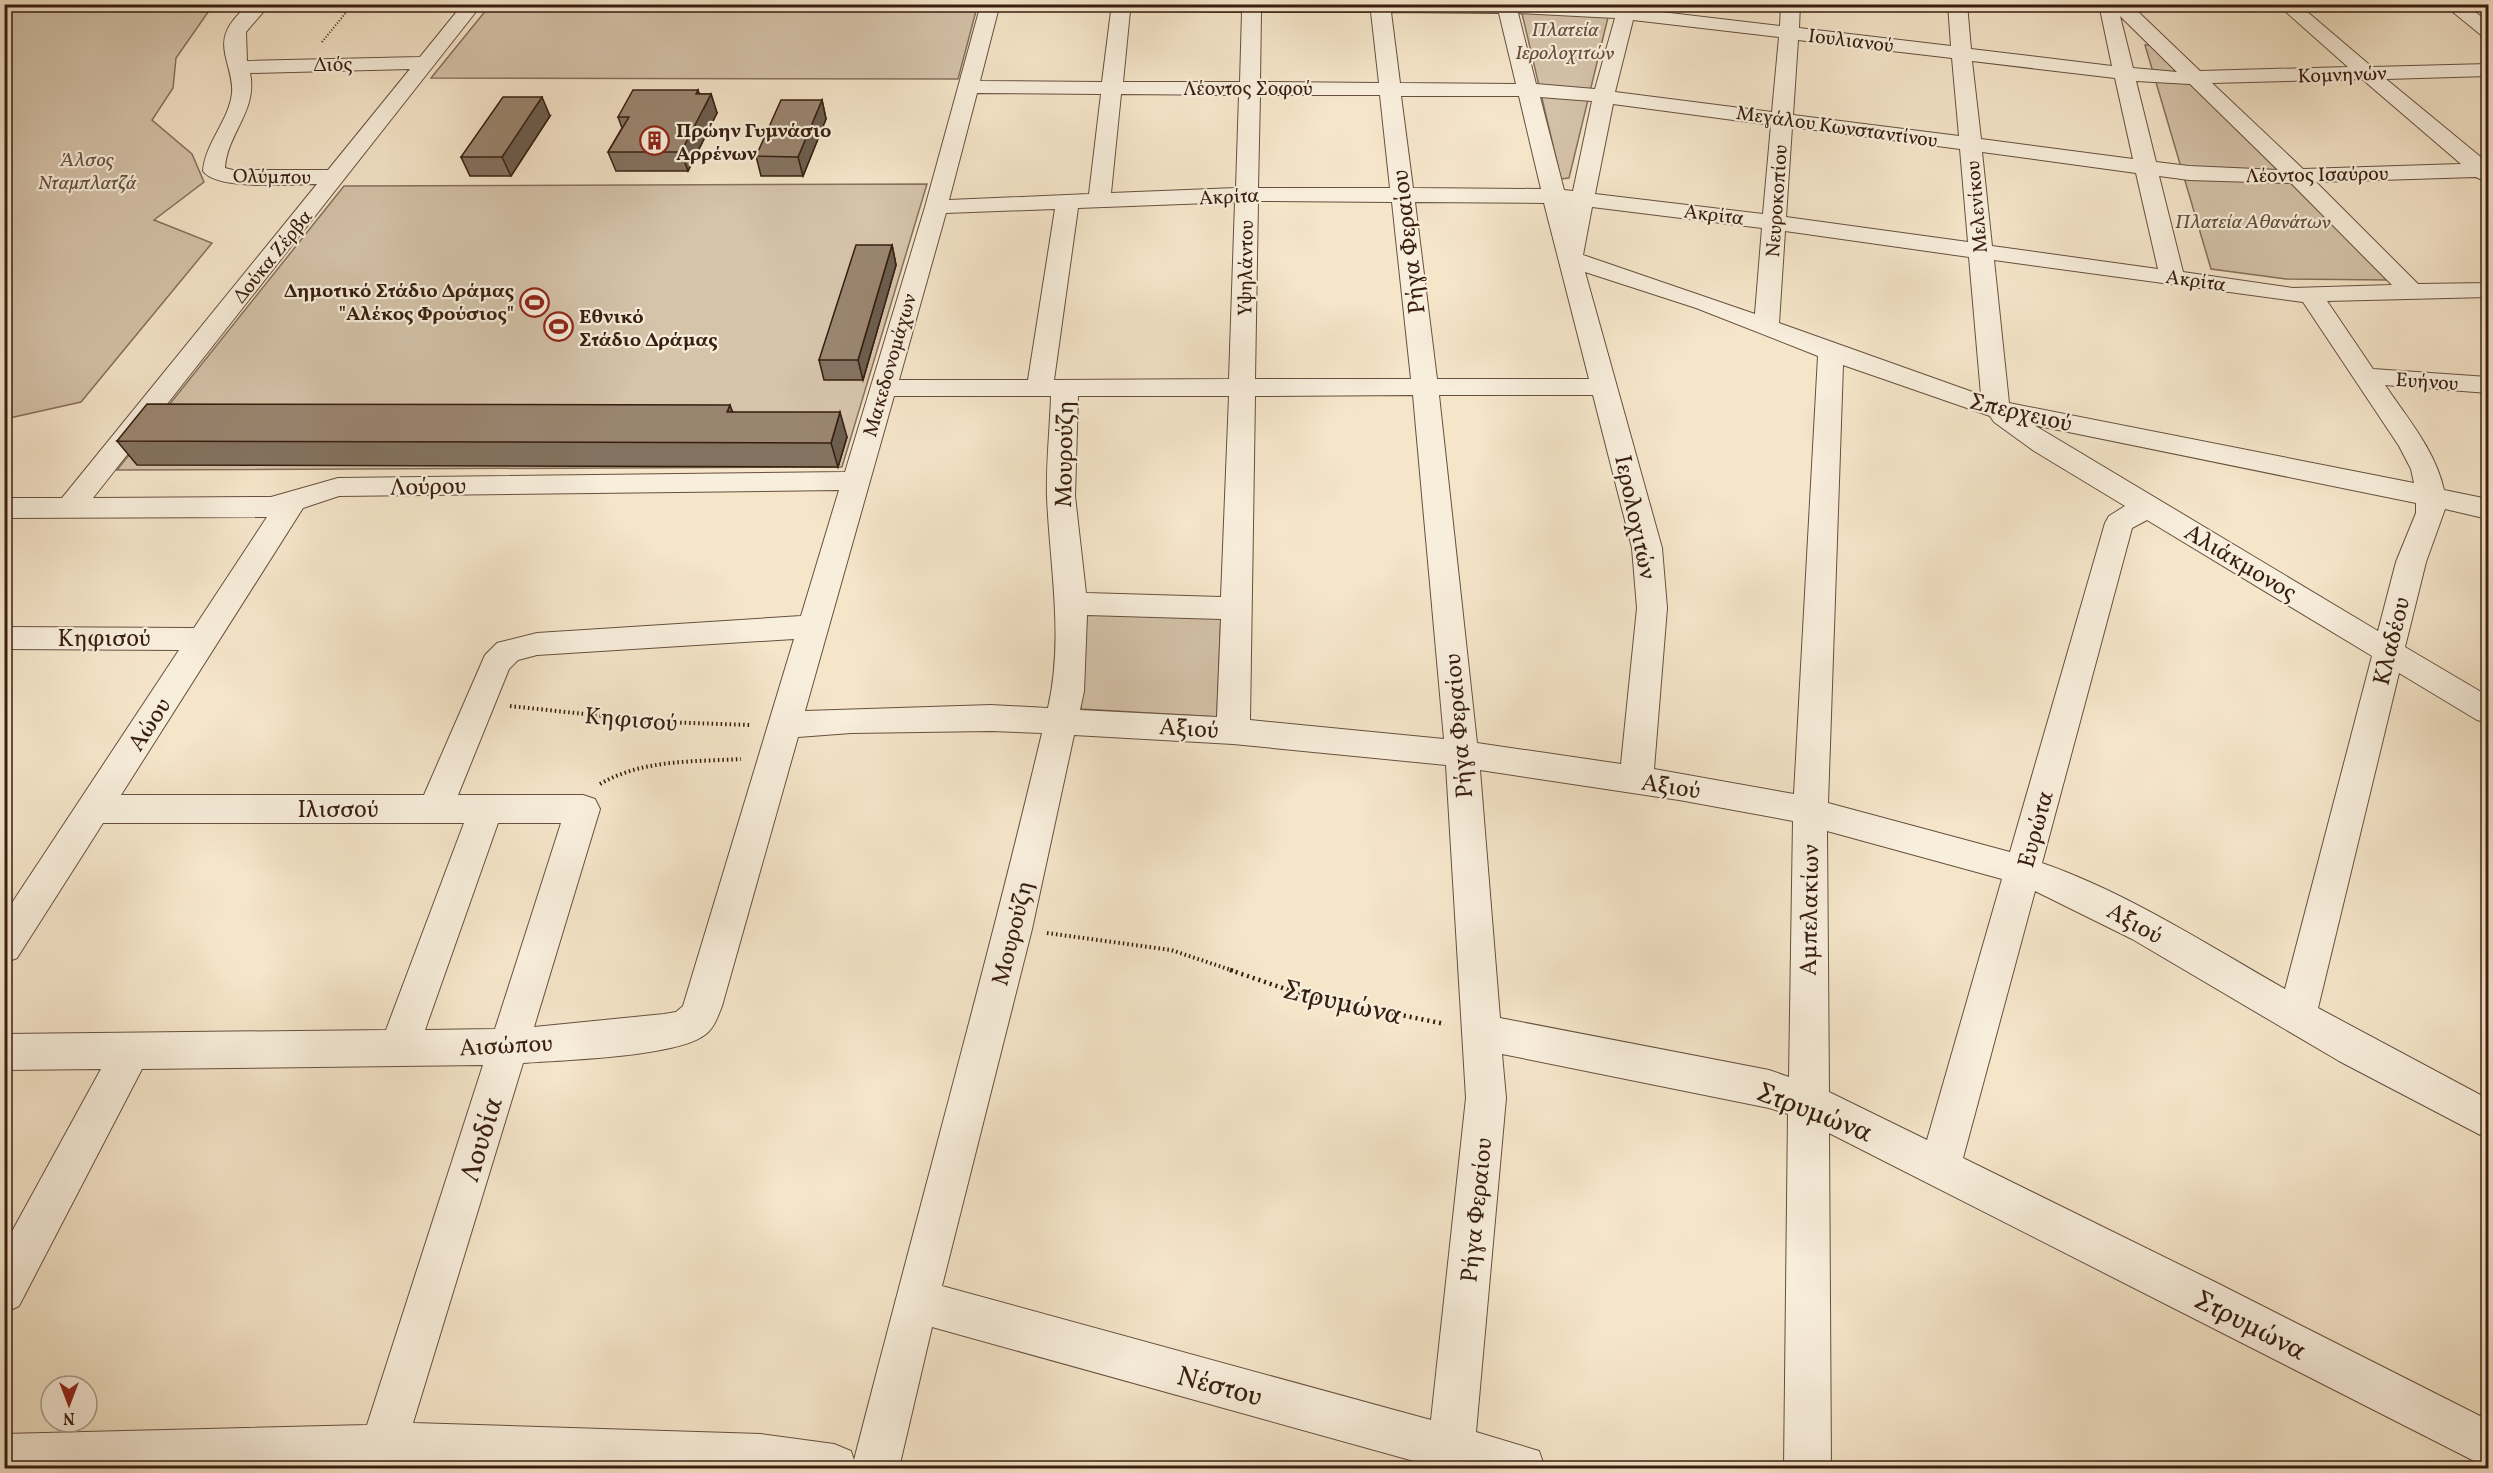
<svg xmlns="http://www.w3.org/2000/svg" width="2493" height="1473" font-family="Vollkorn,serif">
<style>
.green{fill:#d5c3aa;stroke:#86705d;stroke-width:1.5}
.lines{fill:none;stroke-linecap:round;stroke-linejoin:round}
.minor-casing{stroke:#67503e;stroke-width:2}
.path-far2{stroke:#381e10;stroke-width:2;stroke-dasharray:1 2;stroke-linecap:butt}
.path-far1{stroke:#381e10;stroke-width:4;stroke-dasharray:1.5 3;stroke-linecap:butt}
.path{stroke:#381e10;stroke-width:4.5;stroke-dasharray:2 4;stroke-linecap:butt}
.minor{fill:#f8eedc;fill-rule:evenodd}
.wall{fill:#847260;stroke:#381e10;stroke-width:1.5}
.shaded-wall{fill:#6c5d4e;stroke:#381e10;stroke-width:1.5}
.building{fill:#9a8570;stroke:#381e10;stroke-width:1.5}
.labels{text-anchor:middle;stroke-width:4.5;stroke-linejoin:round;paint-order:stroke}
.far-park-label{font-size:20px;font-style:italic;fill:#67503e;stroke:#f8eedc}
.far-street-label{font-size:20px;fill:#381e10;stroke:#f8eedc}
.far-poi-label{font-size:20px;font-weight:bold;fill:#381e10;stroke:#f8eedc;text-anchor:start}
.street-label{font-size:24px;fill:#381e10;stroke:#f8eedc}
.near-street-label{font-size:28px;fill:#381e10;stroke:#f8eedc}
</style>
<rect width="100%" height="100%" fill="#f5e5c9"/>
<filter id="stains"><feTurbulence type="fractalNoise" baseFrequency=".00333" numOctaves="4"/><feColorMatrix values="0 0 0 0 .2 0 0 0 0 .09 0 0 0 0 .02 0 0 0 .5 -.17"/></filter>
<radialGradient id="worn" r=".72"><stop offset=".6" stop-color="#630" stop-opacity="0"/><stop offset="1" stop-color="#630" stop-opacity=".3"/></radialGradient>
<g class="green">
<path d="M4,5h209l-37,53 -3,30 -21,32 40,34 12,28 -50,38 58,23 -131,159 -76,17z"/>
<path d="M1520,5h91l-42,173 -8,1z"/>
<path d="M487,9l489,2 -18,68 -527,-1z"/>
<path d="M2145,45h7l236,235 -102,-1 -75,-10z"/>
<path d="M927,184l-85,283 -725,3 227,-284z"/>
<path d="M1084,610l137,4 -4,103 -136,-8z"/>
</g>
<g class="lines">
<defs>
<g id="minor">
<path d="M249,4h21l-24,28 1,29 173,-4 43,-53h19l-389,494 178,-1 67,-19 507,-6 80,-265 54,-196 -376,-1 -9,-6h988l36,3v-3h19l-1,5 144,17 1,-22h19l-1,24 152,18 -3,-42h19l4,45 141,17 -13,-62h31l70,67 148,-4 -71,-63h21l74,63 116,-3v12l-102,3 102,84v20l-12,-6 -160,5 102,102 70,-1v14l-161,4 46,68 115,8v16l-103,-8c23,34 50,65 59,105l44,9v20l-43,-10 -19,53 -21,85 83,49v27l-11,-3 -78,-47 -81,335 170,91v40l-149,-78 -207,-122 -97,-48 -72,267 252,124 273,138v48l-659,-335 2,335h-47l4,-354 -19,-6 -267,-54 4,44 -30,334 63,19 6,17h-106l-507,-141 -33,141h-895v-34l363,-9 116,-360 -341,4 -123,237 -15,7v-67l97,-177 -97,1v-36l382,-4 78,-207h-361l-86,135 -13,5v-48l175,-265 -175,-1v-22l190,1 73,-111 -263,1v-20h58l255,-314c-24,0 -100,7 -114,-13 2,-28 26,-50 29,-78 2,-20 -13,-41 -6,-60 4,-12 15,-21 23,-29zM998,11h113l-9,71 -122,-1zM1130,11l112,1 -2,70h-117zM1261,12h110l8,71 -119,-1zM1391,12l108,1 17,71 -116,-1zM1518,13l97,5 -20,71 -59,-5zM2120,16l57,56 -44,-4zM1633,20l146,17 -7,75 -157,-20zM1798,40l154,18 7,78 -166,-21zM1972,61l143,17 18,81 -152,-20zM410,69l-82,101h-95l-8,-2c2,-35 33,-57 25,-95zM2362,79l99,85 -158,5 -91,-86zM2136,81l54,3 88,86 -89,-4 -33,-4zM977,93l124,1 -12,100 -140,6zM1121,94l118,1 -3,93 -125,5zM1260,95h120l10,93h-132zM1401,96h118l22,93 -128,-1zM1540,97l52,4 -19,90 -9,-1zM1613,104l158,21 -8,89 -168,-20zM1792,127l168,22 8,93 -182,-25zM1982,152l154,21 22,96 -166,-23zM2159,176l30,4 102,3 101,102 -99,3 -110,-16zM1258,201l134,1 19,177h-156zM1235,202l-6,177 -175,1 24,-172zM1415,202l129,1 45,176h-152zM1592,207l170,21 -7,86 -172,-59zM1055,209l-27,171h-129l47,-167zM1785,231l184,26 12,138 -202,-72zM1994,260l309,42 96,144 12,23 3,14 -405,-80zM1585,272l111,36 122,48 -24,438 -140,-25 13,-161 -5,-60zM1843,365l147,51 4,6 40,29 91,55 -16,10 -4,7 -95,329 -182,-49zM1413,395l31,344 -194,-19 5,-324zM1439,395h154l39,153 5,60 -16,156 -144,-21zM894,396h157c-1,33 -5,68 -4,101 3,71 17,141 1,211l-57,-3 -186,6zM1078,396h151l-8,201 -135,-4 -11,-97zM2034,425l382,78v10l-20,49 -18,69zM839,490l-38,126 -264,17 -40,10 -12,12 -61,140h-303l182,-287 36,-12zM2147,520l225,136 -87,333c-79,-45 -157,-96 -243,-126l90,-335zM1087,615l134,4 -4,98 -137,-7 4,-19zM794,639l-111,367 -7,6 -12,2 -130,13 66,-218 -5,-10 -12,-4h-125l51,-126 9,-9 19,-5zM991,731l51,2c-58,244 -126,485 -188,727l-3,-9 -17,-7 -73,-10 -348,-11 110,-360c39,-3 156,-6 183,-29 8,-6 12,-18 16,-28l76,-269 53,-4zM1074,735l159,9 213,21 20,333 -35,322 -489,-134 90,-357zM1480,770l199,30 114,21 -4,256 -20,-7 -269,-52zM498,823h63l-66,206 -70,1zM1827,831l175,48 -75,261 -98,-48z"/>
<path d="M2443,4h22l23,18v15l-7,-2z"/>
</g>
</defs>
<use href="#minor" class="minor-casing"/>
<path class="path-far2" d="M322,42l31,-38"/>
<g class="path-far1">
<path d="M510,706l150,16 91,3"/>
<path d="M600,784c43,-25 93,-22 141,-25"/>
<path d="M1047,933l124,17 63,21"/>
</g>
<path class="path" d="M1230,970l73,25 142,29"/>
<use href="#minor" class="minor"/>
</g>
<g class="wall">
<path d="M698,90l1,4h12l6,19 -29,58h-72l-8,-19 14,-24 -4,-11z"/>
<path d="M822,100l4,19 -23,57h-42l-5,-20z"/>
<path d="M550,116l-39,60h-41l-9,-19z"/>
<path d="M892,245l4,20 -33,115h-39l-5,-20z"/>
<path d="M733,412l114,25 -9,30 -701,-2 -20,-24z"/>
</g>
<g class="shaded-wall">
<path d="M698,90l6,18 7,-14 6,19 -29,58 -7,-19 15,-58z"/>
<path d="M542,97l8,19 -39,60 -9,-19z"/>
<path d="M822,100l4,19 -23,57 -5,-19z"/>
<path d="M892,245l4,20 -33,115 -5,-20z"/>
<path d="M730,405l9,24 -12,-17z"/>
<path d="M840,412l7,25 -9,30 -7,-24z"/>
</g>
<g class="building">
<path d="M633,90h65l-2,4h15l-30,58h-73l21,-35h-11z"/>
<path d="M503,97h39l-40,60h-41z"/>
<path d="M781,100h41l-24,57 -42,-1z"/>
<path d="M856,245h36l-34,115h-39z"/>
<path d="M147,404l583,1 -3,7h113l-9,31 -714,-2z"/>
</g>
<defs>
<symbol id="building-ring" viewBox="-11 -11 22 22"><circle r="9.5" fill="#f8eedc" stroke="#8f2418" stroke-width="1.5"/><path d="M-4-6H4V6H1V3H-1V6H-4ZM-2.5-4.3h1.7v1.8h-1.7ZM.8-4.3h1.7v1.8H.8ZM-2.5-1h1.7V.8h-1.7ZM.8-1h1.7V.8H.8Z" fill="#8f2418"/></symbol>
<symbol id="stadium-ring" viewBox="-11 -11 22 22"><circle r="9.5" fill="#f8eedc" stroke="#8f2418" stroke-width="1.5"/><path d="M0-5a6.5 5 0 1 0 0 10a6.5 5 0 1 0 0-10ZM-3.5-1.8h7v3.6h-7Z" fill="#8f2418"/></symbol>
</defs>
<g fill-rule="evenodd">
<use href="#building-ring" x="638" y="124" width="33" height="33"/>
<use href="#stadium-ring" x="518" y="286" width="33" height="33"/>
<use href="#stadium-ring" x="542" y="310" width="33" height="33"/>
</g>
<g class="labels">
<g class="far-park-label">
<text x="1565" y="36">Πλατεία<tspan x="1565" dy="23">Ιερολοχιτών</tspan></text>
<text x="87" y="166">Άλσος<tspan x="87" dy="23">Νταμπλατζά</tspan></text>
<text x="2253" y="228">Πλατεία Αθανάτων</text>
</g>
<g class="far-street-label">
<text transform="translate(1851 40) rotate(7)" y="7">Ιουλιανού</text>
<text x="333" y="71">Διός</text>
<text transform="translate(2342 74) rotate(-2)" y="7">Κομνηνών</text>
<text x="1248" y="95">Λέοντος Σοφού</text>
<text transform="translate(1837 126) rotate(8)" y="7">Μεγάλου Κωνσταντίνου</text>
<text transform="translate(2317 174) rotate(-1)" y="7">Λέοντος Ισαύρου</text>
<text transform="translate(272 176) rotate(1)" y="7">Ολύμπου</text>
<text transform="translate(1229 196) rotate(-3)" y="7">Ακρίτα</text>
<text transform="translate(1776 201) rotate(-86)" y="7">Νευροκοπίου</text>
<text transform="translate(1976 207) rotate(-95)" y="7">Μελενίκου</text>
<text transform="translate(1714 214) rotate(7)" y="7">Ακρίτα</text>
<text transform="translate(272 256) rotate(-51)" y="7">Δούκα Ζέρβα</text>
<text transform="translate(1245 268) rotate(-89)" y="7">Υψηλάντου</text>
<text transform="translate(2196 280) rotate(8)" y="7">Ακρίτα</text>
<text transform="translate(889 365) rotate(-74)" y="7">Μακεδονομάχων</text>
<text transform="translate(2427 381) rotate(4)" y="7">Ευήνου</text>
</g>
<g class="far-poi-label">
<text x="676" y="137">Πρώην Γυμνάσιο<tspan x="676" dy="23">Αρρένων</tspan></text>
<text x="514" y="297" text-anchor="end">Δημοτικό Στάδιο Δράμας<tspan x="514" dy="23">"Αλέκος Φρούσιος"</tspan></text>
<text x="579" y="323">Εθνικό<tspan x="579" dy="23">Στάδιο Δράμας</tspan></text>
</g>
<g class="street-label">
<text transform="translate(1408 242) rotate(-97)" y="8">Ρήγα Φεραίου</text>
<text transform="translate(2021 412) rotate(13)" y="8">Σπερχειού</text>
<text transform="translate(1064 454) rotate(-89)" y="8">Μουρούζη</text>
<text transform="translate(428 486) rotate(-1)" y="8">Λούρου</text>
<text transform="translate(1636 517) rotate(78)" y="8">Ιερολοχιτών</text>
<text transform="translate(2241 562) rotate(31)" y="8">Αλιάκμονος</text>
<text x="104" y="646">Κηφισού</text>
<text transform="translate(2391 641) rotate(-76)" y="8">Κλαδέου</text>
<text transform="translate(631 719) rotate(5)" y="8">Κηφισού</text>
<text transform="translate(149 724) rotate(-57)" y="8">Αώου</text>
<text transform="translate(1458 726) rotate(-95)" y="8">Ρήγα Φεραίου</text>
<text transform="translate(1189 728) rotate(4)" y="8">Αξιού</text>
<text transform="translate(1671 786) rotate(9)" y="8">Αξιού</text>
<text x="338" y="817">Ιλισσού</text>
<text transform="translate(2035 829) rotate(-75)" y="8">Ευρώτα</text>
<text transform="translate(1809 910) rotate(-89)" y="8">Αμπελακίων</text>
<text transform="translate(2135 923) rotate(29)" y="8">Αξιού</text>
<text transform="translate(1012 933) rotate(-76)" y="8">Μουρούζη</text>
<text transform="translate(506 1045) rotate(-3)" y="8">Αισώπου</text>
<text transform="translate(1476 1210) rotate(-84)" y="8">Ρήγα Φεραίου</text>
</g>
<g class="near-street-label">
<text transform="translate(1343 1001) rotate(13)" y="10">Στρυμώνα</text>
<text transform="translate(1815 1111) rotate(21)" y="10">Στρυμώνα</text>
<text transform="translate(480 1139) rotate(-73)" y="10">Λουδία</text>
<text transform="translate(2251 1324) rotate(27)" y="10">Στρυμώνα</text>
<text transform="translate(1220 1385) rotate(15)" y="10">Νέστου</text>
</g>
</g>
<rect width="2493" height="1473" fill="none" stroke="#f5e5c9" stroke-width="24"/>
<rect x="6" y="6" width="2481" height="1461" fill="none" stroke="#381e10" stroke-width="3"/>
<rect x="12" y="12" width="2469" height="1449" fill="none" stroke="#381e10" stroke-width="1.5"/>
<g transform="translate(69 1404) rotate(180)"><circle r="28" fill="#f8eedc" stroke="#ab9b8a" stroke-width="1.5"/>
<path d="M0-4.5L10 22L0 15L-10 22Z" fill="#8f2418"/>
<text y="-9" font-size="16" font-weight="bold" text-anchor="middle" fill="#381e10">N</text>
</g>
<rect width="100%" height="100%" filter="url(#stains)"/>
<rect width="100%" height="100%" fill="url(#worn)"/>
</svg>
